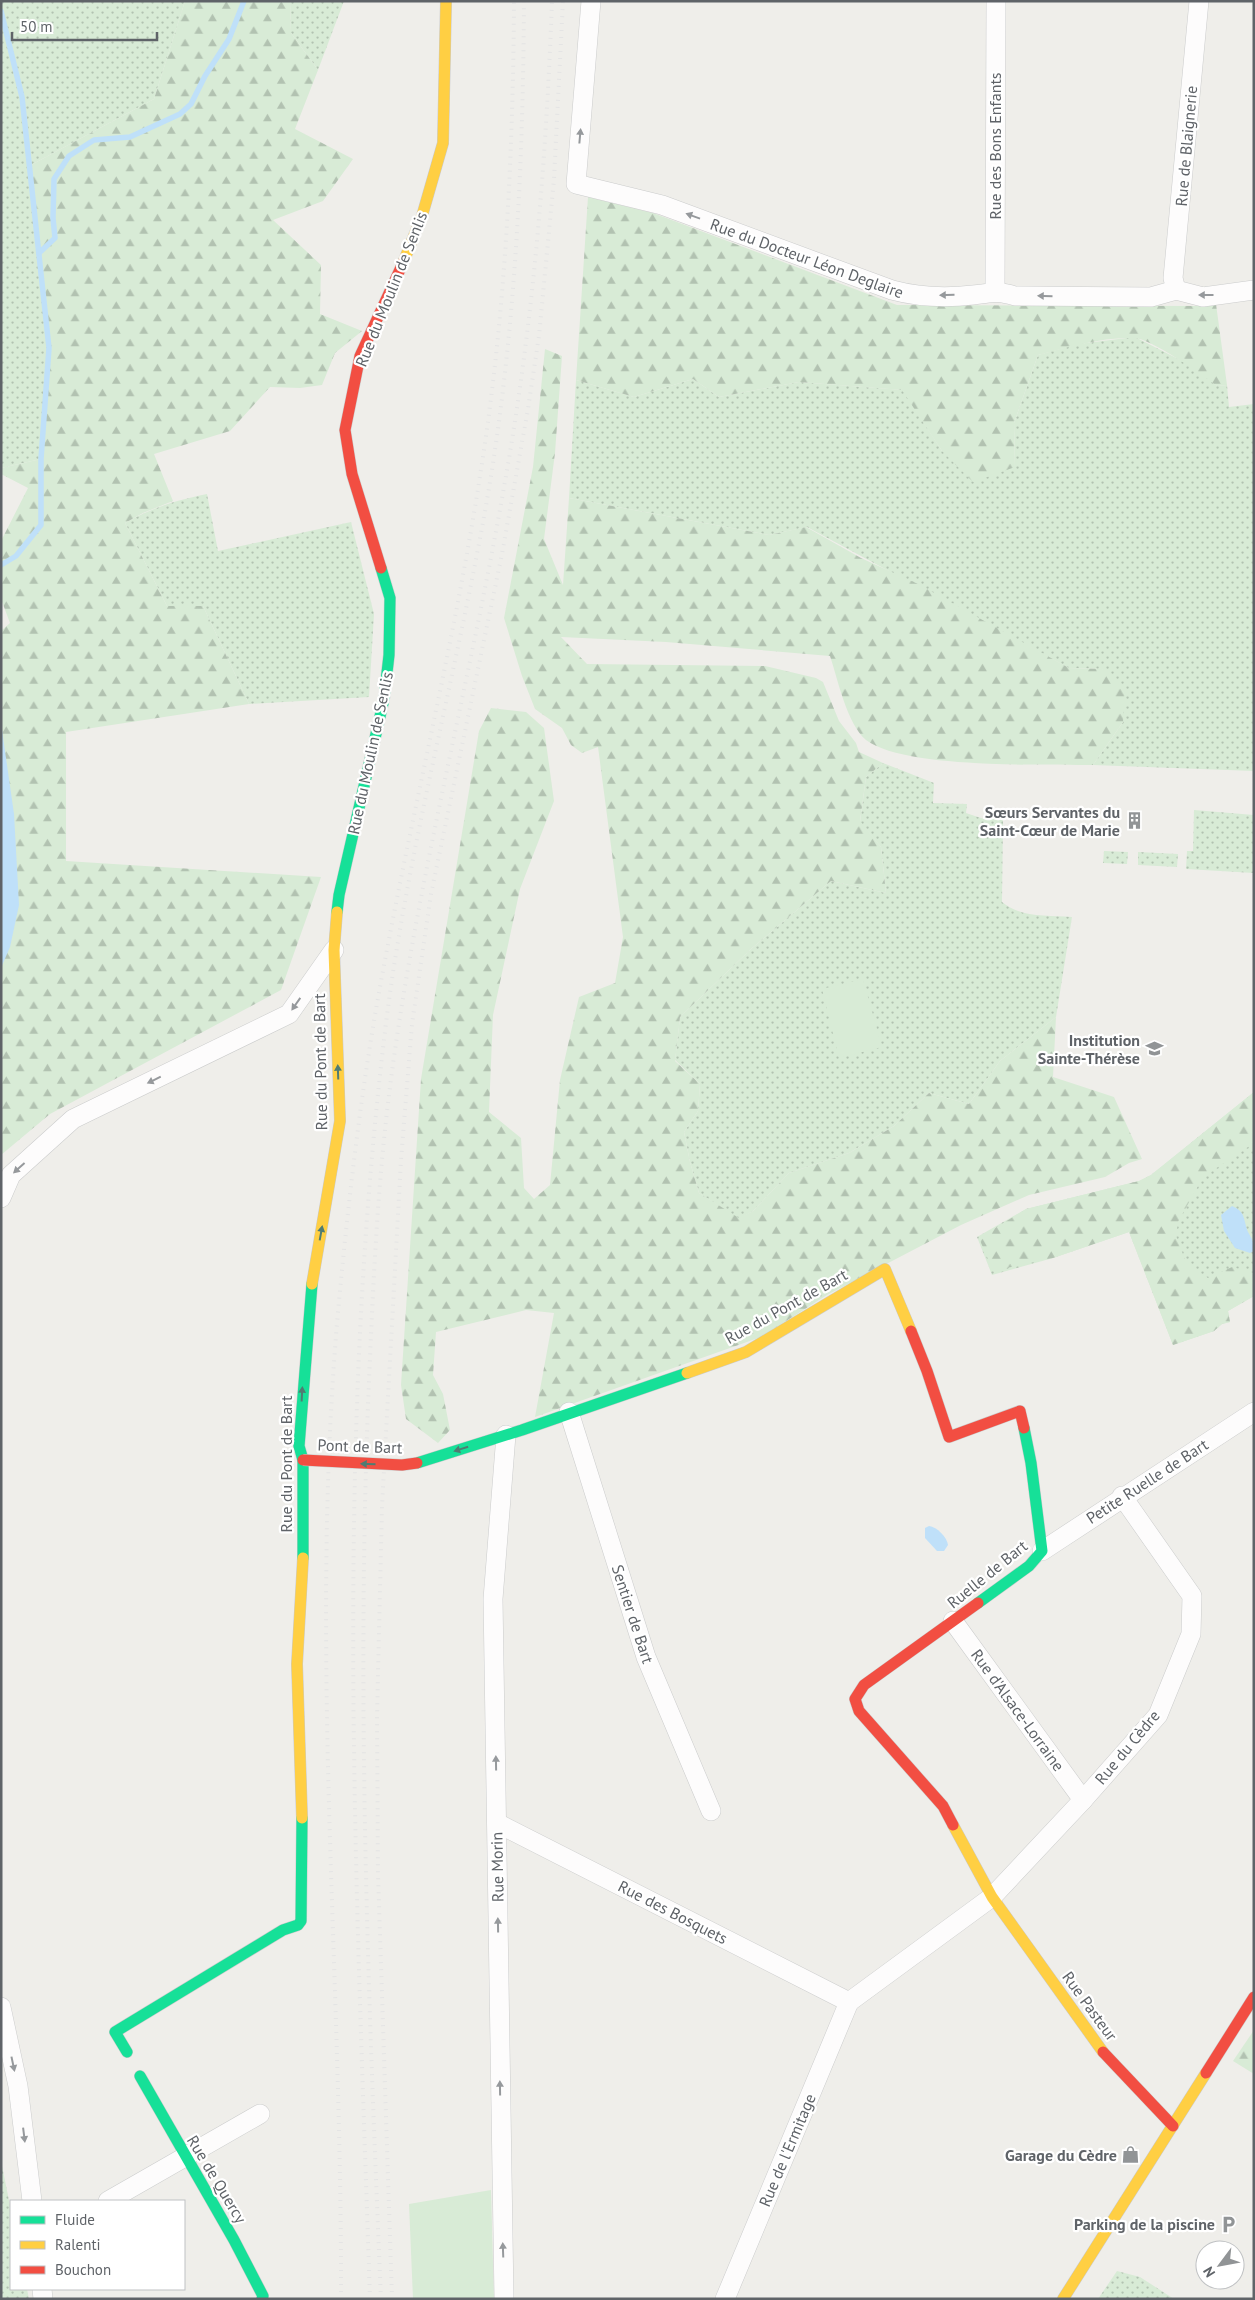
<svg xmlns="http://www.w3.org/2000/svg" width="1255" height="2300" font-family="'PT Sans',sans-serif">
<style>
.grass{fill:url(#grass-dots)}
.forest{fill:url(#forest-firs)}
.garden{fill:#d8ebd6}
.water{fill:#bfe0f9}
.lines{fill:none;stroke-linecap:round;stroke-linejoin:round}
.stream{stroke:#bfe0f9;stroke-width:5.5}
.street-casing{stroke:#cbcccc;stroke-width:20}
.fast-casing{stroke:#cacacb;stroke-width:12}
.slow-casing{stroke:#cacacb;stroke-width:12}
.jam-casing{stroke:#cacacb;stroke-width:12}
.street{stroke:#fdfcfc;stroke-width:19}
.fast{stroke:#16e098;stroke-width:11}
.slow{stroke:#ffcf43;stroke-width:11}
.jam{stroke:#f24e42;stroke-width:11}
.rail{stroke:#e4e4e4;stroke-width:4;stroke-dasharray:1 6;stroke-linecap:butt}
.jam-bridge-casing{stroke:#cacacb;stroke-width:12;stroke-linecap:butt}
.jam-bridge{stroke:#f24e42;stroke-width:11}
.oneway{fill:#96999c}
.oneway2{fill:#507c72}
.labels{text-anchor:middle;stroke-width:4.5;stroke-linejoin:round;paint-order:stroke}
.street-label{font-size:16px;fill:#5f6368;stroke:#fff}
.poi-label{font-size:16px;font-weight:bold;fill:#5f6368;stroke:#fff;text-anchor:end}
</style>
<defs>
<pattern id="grass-dots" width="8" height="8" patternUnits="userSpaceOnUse" patternTransform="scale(1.25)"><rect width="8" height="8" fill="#d8ebd6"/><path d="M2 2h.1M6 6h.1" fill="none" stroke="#b2c2b1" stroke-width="1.8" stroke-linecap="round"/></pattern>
<pattern id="forest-firs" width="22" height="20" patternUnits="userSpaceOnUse" patternTransform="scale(1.25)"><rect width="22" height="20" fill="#d8ebd6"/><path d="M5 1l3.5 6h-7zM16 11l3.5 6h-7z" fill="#b2c2b1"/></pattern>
</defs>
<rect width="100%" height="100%" fill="#efeeea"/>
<g class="grass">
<path d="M1,1h184l-31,98 -123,66 18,183 -8,111 -40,9z"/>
<path d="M290,1h54l-26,69 -27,-37z"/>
<path d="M1135,337l59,30 23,19 10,-1 2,22 25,-3v367l-161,-6 30,-43 -21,-53 -33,-1 -262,-141 -38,8 -200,-37 7,-118 58,17 59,-18 26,18 80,-15 104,8 39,61 73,16 -1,-44 24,-68 40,-11z"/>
<path d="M207,494l11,57 133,-29 23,92 -5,83 -120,7 -46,-98h-36l-42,-83c26,-15 52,-23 82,-29z"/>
<path d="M883,763l51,20 -1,20 34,1 -1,9 18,6h19l-1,83c19,16 46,13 70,15l-16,100 -56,44 -31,43 -40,-11 -35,33 -45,27 -60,20 -36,38 -14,8 -40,-26 -9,-31 -6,-30 14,-21 2,-27 -25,-24 5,-43 71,-68 80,-68 55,12 -5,-46 -21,-25 6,-45z"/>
<path d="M1194,810l60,5v58l-68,-4 1,-18h6z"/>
<path d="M1104,851l24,1 -1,12 -24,-1z"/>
<path d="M1138,852l40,2 -1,13 -39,-2z"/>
<path d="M1254,1092v204l-26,15 2,11 -8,2 -8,7 -41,14 -44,-113 -76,26 -61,17 -15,-38 49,-28 113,-28 12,-6z"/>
<path d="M1,2161l10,49v79h16l2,10h-28z"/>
<path d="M1117,2271l23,6 34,22h-76z"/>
</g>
<g class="forest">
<path d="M185,1h105l1,32 27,37 -23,59 58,30 -30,42 -50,19 48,45 -1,49 42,17 -27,22 -13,32 -22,3 -30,-1 -40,44 -76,23 19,47 -30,12 -18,10 42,83h36l46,98 -183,28v129l255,16 -40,113 -231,124 -49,41v-524l9,-8 -9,-24v-58l27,-53 -27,-14v-6l40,-9 8,-110 -18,-184 123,-66z"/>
<path d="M588,197l65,16 244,92 303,1 16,-2 11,81 -10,1c-14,-11 -67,-48 -83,-48 -32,-1 -66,9 -96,17l-24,68 1,44 -42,15 -31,-31 -40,-61 -103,-8 -80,15 -26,-18 -59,18 -58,-17z"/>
<path d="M545,349l17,7 -7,97 -11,86 19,46 6,-87 200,37 37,-8 55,31 57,26 151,84 33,1 23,20 -2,33 -30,43c-51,-1 -189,4 -227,-25 -19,-16 -28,-60 -36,-84l-164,-14 -105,-5 26,27 178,2 51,12 7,4 16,39 17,22 3,9 24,11 -17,14 -6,44 21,26 5,46 -55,-12 -80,68 -71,68 -5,44 25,23 -2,27 -14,21 6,30 9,31 40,25 14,-7 36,-38 60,-20 45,-27 35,-33 40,11 31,-43 56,-44 -3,60 61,20 28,62 -13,4 -24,14 -76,18 -68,30 -134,70 -66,42 -226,80 19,-104 -28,-3 -90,22 -3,43 10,19 7,36 -12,13 -32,-24 -5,-34 20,-306 58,-348 12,-23 35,4 18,16 10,73 -34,88 -27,126 -4,97 32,26 3,50 10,11 16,-14 10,-105 19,-83 36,-14 8,-46 -25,-190 -16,6 -11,-8 -9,-17 -27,-19 -13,-33 -18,-58 29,-151z"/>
<path d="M1254,1092v51l-51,34 -25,45 -2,14 11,29 21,13 24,-11 22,6v23l-26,15 2,11 -8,2 -8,7 -41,14 -44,-113 -76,26 -60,13 -14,-33 47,-29 113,-28 12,-6z"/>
<path d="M1254,2030v44l-21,-13z"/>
</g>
<g class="garden">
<path d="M863,979l19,68 -43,11 -17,-69z"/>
<path d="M491,2190l3,109h-81l-4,-95z"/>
</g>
<g class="water">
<path d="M1,723l13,91 5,91 -9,42 -9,21z"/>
<path d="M1232,1206c14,6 11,13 16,26 4,7 6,10 6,19l-4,2 -15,-5 -11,-17 -3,-16z"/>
<path d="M929,1526c8,1 18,11 19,19l-4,6h-7l-12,-13v-10z"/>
</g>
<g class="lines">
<g class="stream">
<path d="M1,11l21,86 27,251 -8,111v66l-25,31 -15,9"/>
<path d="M39,253l16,-15 -2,-20 1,-39 15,-23 25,-16 36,-3 50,-23 11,-10 14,-28 24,-37 15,-38"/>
</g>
<defs>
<g id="street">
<path d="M591,1l-15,183 86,21 230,85c26,7 55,8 81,5 20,-2 22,-5 42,1l136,1 25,-7 27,7 51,-7"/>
<path d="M995,290l1,-289"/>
<path d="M1176,290l-3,-12 26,-277"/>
<path d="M1,1198l10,-23 62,-56 216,-105 45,-64"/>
<path d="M569,1412l77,245 65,154"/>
<path d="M1042,1551l212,-139"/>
<path d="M953,1621l130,179"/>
<path d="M497,1823l352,179"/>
<path d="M849,2002l143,-105 91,-97 75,-85 33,-81 1,-38 -70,-100"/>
<path d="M1,2007l17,79 14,115"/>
<path d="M108,2201l152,-87"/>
<path d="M42,2289l1,10"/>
<path d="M504,2299l-11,-700 13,-164"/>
<path d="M725,2299l124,-297"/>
</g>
<g id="fast">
<path d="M337,912l2,-17 45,-196 5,-44 1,-57 -9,-30"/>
<path d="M417,1463l105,-33 165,-57"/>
<path d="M303,1558v-98l-4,-14 13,-162"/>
<path d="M978,1603l51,-37 13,-15 -11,-88 -7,-35"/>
<path d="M127,2052l-12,-20 168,-102 15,-5 3,-4 1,-103"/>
<path d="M140,2076l94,164 29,56 -1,3"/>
</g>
<g id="slow">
<path d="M403,263l19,-47 21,-73 3,-142"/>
<path d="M312,1284l28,-163 -6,-171 3,-38"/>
<path d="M687,1373l59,-21 139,-83 26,62"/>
<path d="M302,1818l-5,-154 6,-106"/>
<path d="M953,1825l39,72 111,155"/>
<path d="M1063,2299l143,-226"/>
</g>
<g id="jam">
<path d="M381,568l-29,-94 -7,-44 15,-74 43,-93"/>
<path d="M911,1331l16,40 22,66 71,-26 4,17"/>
<path d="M953,1825l-10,-19 -84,-95 -4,-12 9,-14 114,-82"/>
<path d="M1103,2052l70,74"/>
<path d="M1206,2073l48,-76"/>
</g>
</defs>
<use href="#street" class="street-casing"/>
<use href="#fast" class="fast-casing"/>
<use href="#slow" class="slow-casing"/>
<use href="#jam" class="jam-casing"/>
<use href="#street" class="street"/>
<use href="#fast" class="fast"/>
<use href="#slow" class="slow"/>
<use href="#jam" class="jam"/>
<g class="rail">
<path d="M341,2299c1,-329 -32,-659 -3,-987 11,-119 25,-240 48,-357 30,-160 69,-318 94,-479 25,-157 33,-316 34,-475"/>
<path d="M370,2299c-14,-425 -36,-852 16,-1276 23,-184 75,-364 105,-547 25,-157 32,-316 33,-475"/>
<path d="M381,2299c-13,-306 -25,-612 -12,-918 4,-93 8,-186 19,-278 25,-208 80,-410 116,-616 29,-161 42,-323 48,-486"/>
<path d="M392,2299l-14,-426 -1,-156 5,-211 19,-346 11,-136 19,-130 71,-340 26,-145 11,-73 15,-157 9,-178"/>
</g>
<defs>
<path id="jam-bridge" d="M303,1460l99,5 15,-2"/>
</defs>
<use href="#jam-bridge" class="jam-bridge-casing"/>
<use href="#jam-bridge" class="jam-bridge"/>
</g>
<defs><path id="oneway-solid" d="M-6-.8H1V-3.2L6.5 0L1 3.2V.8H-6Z" transform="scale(1.25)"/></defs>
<g class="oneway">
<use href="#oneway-solid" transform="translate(580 136) rotate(-85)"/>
<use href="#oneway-solid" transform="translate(693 216) rotate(-160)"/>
<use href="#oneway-solid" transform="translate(947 295) rotate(179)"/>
<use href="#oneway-solid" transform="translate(1206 295) rotate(-180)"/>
<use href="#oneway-solid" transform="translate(1045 296) rotate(-179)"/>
<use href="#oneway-solid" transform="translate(296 1004) rotate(125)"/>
<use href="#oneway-solid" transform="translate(154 1080) rotate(154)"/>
<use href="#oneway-solid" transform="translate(19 1168) rotate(138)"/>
<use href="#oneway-solid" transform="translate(496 1763) rotate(-91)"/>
<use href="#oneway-solid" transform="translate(498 1925) rotate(-91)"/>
<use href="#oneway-solid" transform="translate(13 2064) rotate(78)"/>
<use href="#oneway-solid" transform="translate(500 2088) rotate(-91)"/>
<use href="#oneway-solid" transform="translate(24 2135) rotate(83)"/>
<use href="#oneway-solid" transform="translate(503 2250) rotate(-92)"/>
</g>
<g class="oneway2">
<use href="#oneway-solid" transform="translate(338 1072) rotate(-92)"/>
<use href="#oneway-solid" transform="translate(321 1233) rotate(-80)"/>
<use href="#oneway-solid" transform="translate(302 1394) rotate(-87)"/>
<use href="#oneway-solid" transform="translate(461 1449) rotate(163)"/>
<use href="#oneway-solid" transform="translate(368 1464) rotate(-178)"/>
</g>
<defs>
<symbol id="building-bare" viewBox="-9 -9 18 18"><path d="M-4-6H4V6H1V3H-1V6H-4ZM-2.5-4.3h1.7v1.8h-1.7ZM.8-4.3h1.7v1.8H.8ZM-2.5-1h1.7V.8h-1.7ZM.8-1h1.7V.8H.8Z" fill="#919496" stroke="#fff" stroke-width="2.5" paint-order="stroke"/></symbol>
<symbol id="school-bare" viewBox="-9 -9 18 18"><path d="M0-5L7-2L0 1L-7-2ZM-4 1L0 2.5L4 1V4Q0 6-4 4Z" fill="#919496" stroke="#fff" stroke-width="2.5" paint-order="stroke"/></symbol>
<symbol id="shop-bare" viewBox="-9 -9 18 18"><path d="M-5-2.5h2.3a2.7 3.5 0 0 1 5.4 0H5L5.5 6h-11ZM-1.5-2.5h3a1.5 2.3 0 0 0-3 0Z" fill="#919496" stroke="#fff" stroke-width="2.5" paint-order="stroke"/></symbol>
<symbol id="parking-bare" viewBox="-9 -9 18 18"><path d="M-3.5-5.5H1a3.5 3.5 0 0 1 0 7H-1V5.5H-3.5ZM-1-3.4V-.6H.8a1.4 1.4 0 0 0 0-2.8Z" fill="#919496" stroke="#fff" stroke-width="2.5" paint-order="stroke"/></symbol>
</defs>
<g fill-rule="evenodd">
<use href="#building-bare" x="1122" y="808" width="25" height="25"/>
<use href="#school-bare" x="1142" y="1036" width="25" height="25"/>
<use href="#shop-bare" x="1118" y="2142" width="25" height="25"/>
<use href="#parking-bare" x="1216" y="2212" width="25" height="25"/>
</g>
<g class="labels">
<g class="street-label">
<text transform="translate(995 146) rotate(-90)" y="6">Rue des Bons Enfants</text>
<text transform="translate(1186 146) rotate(-85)" y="6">Rue de Blaignerie</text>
<text transform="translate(807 258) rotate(20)" y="6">Rue du Docteur Léon Deglaire</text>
<text transform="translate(391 289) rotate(-68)" y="6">Rue du Moulin de Senlis</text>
<text transform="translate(370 753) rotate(-78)" y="6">Rue du Moulin de Senlis</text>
<text transform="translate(320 1062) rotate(-91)" y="6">Rue du Pont de Bart</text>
<text transform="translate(786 1306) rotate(-29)" y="6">Rue du Pont de Bart</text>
<text transform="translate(360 1446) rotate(2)" y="6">Pont de Bart</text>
<text transform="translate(286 1464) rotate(-90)" y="6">Rue du Pont de Bart</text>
<text transform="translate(1147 1481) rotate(-33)" y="6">Petite Ruelle de Bart</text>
<text transform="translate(987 1574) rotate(-39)" y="6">Ruelle de Bart</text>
<text transform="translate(633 1614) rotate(72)" y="6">Sentier de Bart</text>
<text transform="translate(1018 1710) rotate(54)" y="6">Rue d'Alsace-Lorraine</text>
<text transform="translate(1127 1747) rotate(-50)" y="6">Rue du Cèdre</text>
<text transform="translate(497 1867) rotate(-91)" y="6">Rue Morin</text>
<text transform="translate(673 1912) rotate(27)" y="6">Rue des Bosquets</text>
<text transform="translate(1090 2006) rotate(54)" y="6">Rue Pasteur</text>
<text transform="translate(787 2150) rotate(-67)" y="6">Rue de l'Ermitage</text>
<text transform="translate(217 2179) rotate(59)" y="6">Rue de Quercy</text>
</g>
<g class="poi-label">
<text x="1120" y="818">Sœurs Servantes du<tspan x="1120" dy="18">Saint-Cœur de Marie</tspan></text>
<text x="1140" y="1046">Institution<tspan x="1140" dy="18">Sainte-Thérèse</tspan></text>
<text x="1117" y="2161">Garage du Cèdre</text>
<text x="1215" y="2230">Parking de la piscine</text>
</g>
</g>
<rect width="1255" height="2300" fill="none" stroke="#5f6368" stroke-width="5"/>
<rect x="10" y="2200" width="175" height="90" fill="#ffffff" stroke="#bfc1c3"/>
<rect x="20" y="2216" width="25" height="8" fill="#16e098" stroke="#bfc1c3"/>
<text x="55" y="2225" font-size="15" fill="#5f6368">Fluide</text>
<rect x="20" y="2241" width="25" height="8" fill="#ffcf43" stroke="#bfc1c3"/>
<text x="55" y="2250" font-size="15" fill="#5f6368">Ralenti</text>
<rect x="20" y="2266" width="25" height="8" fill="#f24e42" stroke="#bfc1c3"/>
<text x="55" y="2275" font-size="15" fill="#5f6368">Bouchon</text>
<g transform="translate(1220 2265) rotate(238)"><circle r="24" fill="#ffffff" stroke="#bfc1c3"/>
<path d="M0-4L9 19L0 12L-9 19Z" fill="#919496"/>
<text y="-8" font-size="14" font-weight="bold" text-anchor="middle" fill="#5f6368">N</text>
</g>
<path d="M12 32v8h145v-8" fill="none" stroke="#5f6368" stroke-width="2.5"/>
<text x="20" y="32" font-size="15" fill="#5f6368" stroke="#ffffff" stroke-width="4" paint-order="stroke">50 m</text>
</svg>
